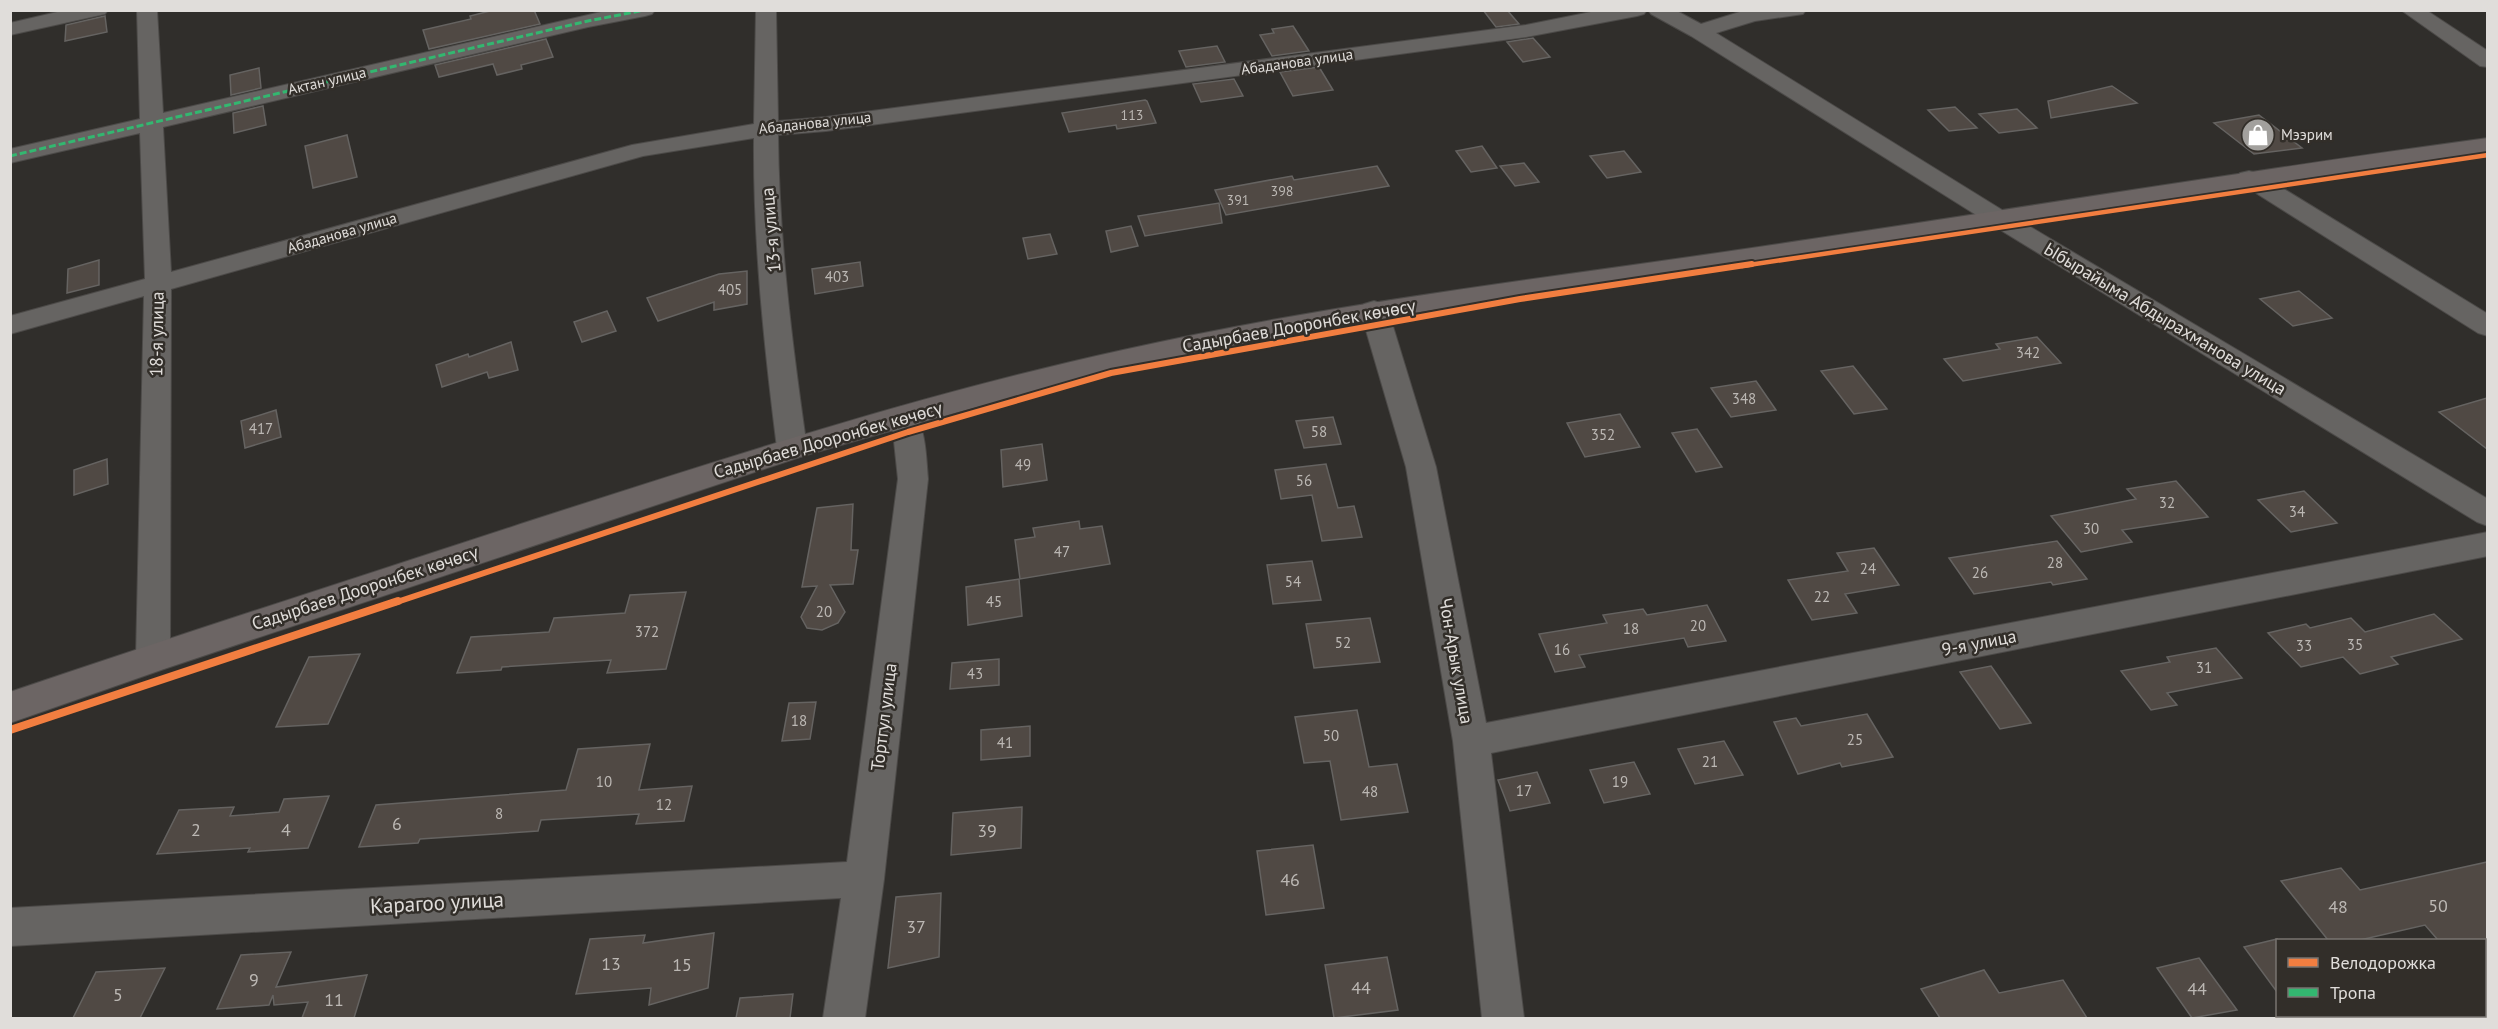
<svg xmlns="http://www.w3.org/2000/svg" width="2498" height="1029" font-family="'PT Sans',sans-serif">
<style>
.building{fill:#504944;stroke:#656361;stroke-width:1.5}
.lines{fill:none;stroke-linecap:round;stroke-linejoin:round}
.minor-casing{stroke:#4c4a48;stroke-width:2}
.secondary-casing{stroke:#4c4a48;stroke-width:2}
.minor{fill:#666462;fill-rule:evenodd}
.secondary{fill:#6c6564;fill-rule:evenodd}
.quiet{stroke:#33b770;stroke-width:3;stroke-dasharray:7 3;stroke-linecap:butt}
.cycleway-far2-casing{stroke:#322e29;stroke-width:8}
.cycleway-far1-casing{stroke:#322e29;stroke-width:10}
.cycleway-casing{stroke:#322e29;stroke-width:11}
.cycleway-far2{stroke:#f27e40;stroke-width:4.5}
.cycleway-far1{stroke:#f27e40;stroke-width:6}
.cycleway{stroke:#f27e40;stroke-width:8}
.labels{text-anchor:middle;stroke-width:5;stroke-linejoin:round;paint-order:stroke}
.far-number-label{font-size:14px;fill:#bcb8b4}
.far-street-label{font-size:15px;fill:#e0ddda;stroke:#322e29}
.far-poi-label{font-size:15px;fill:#e0ddda;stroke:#322e29;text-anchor:start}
.number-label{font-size:15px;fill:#bcb8b4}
.street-label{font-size:18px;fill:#e0ddda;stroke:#322e29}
.near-number-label{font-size:18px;fill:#bcb8b4}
.near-street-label{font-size:21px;fill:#e0ddda;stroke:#322e29}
</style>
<rect width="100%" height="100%" fill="#302e2b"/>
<g class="building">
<path d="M494,10h40l6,14 -111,25 -6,-19 48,-11 -1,-3z"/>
<path d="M1483,10h24l12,14 -23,3z"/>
<path d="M105,16l2,16 -42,9 1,-16z"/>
<path d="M1293,26l16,25 -37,5 -12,-21 14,-2 -2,-4z"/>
<path d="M1533,38l17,19 -27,5 -16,-20z"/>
<path d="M546,39l7,18 -32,8 1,4 -25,6 -4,-11 -54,13 -4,-12z"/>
<path d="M1217,46l8,16 -39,5 -7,-16z"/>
<path d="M1319,67l14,23 -40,6 -13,-24z"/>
<path d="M259,68l2,20 -30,7 -1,-20z"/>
<path d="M1234,79l9,17 -42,6 -8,-18z"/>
<path d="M2112,86l25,17 -86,15 -3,-17z"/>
<path d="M1145,100l2,1 9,22 -39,6 -1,-4 -47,7 -7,-19z"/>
<path d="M263,106l3,19 -32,8 -1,-20z"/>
<path d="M1955,107l22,21 -28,3 -21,-21z"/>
<path d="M2017,109l20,19 -38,5 -20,-19z"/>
<path d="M2259,115l43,33 -48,6 -40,-31z"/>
<path d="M347,135l10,42 -44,11 -8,-42z"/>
<path d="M1482,146l15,22 -26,4 -15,-21z"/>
<path d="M1624,151l17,21 -34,6 -17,-22z"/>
<path d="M1524,163l15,19 -24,4 -15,-20z"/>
<path d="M1377,166l12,20 -163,29 -11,-25 77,-14 2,4z"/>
<path d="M1219,203l3,20 -77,13 -7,-20z"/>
<path d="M1131,226l7,20 -27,6 -5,-21z"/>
<path d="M1050,234l7,20 -29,5 -5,-21z"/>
<path d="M99,260v25l-32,8 1,-24z"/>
<path d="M860,262l3,24 -48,8 -3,-25z"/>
<path d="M747,271v33l-33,6v-8l-56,19 -11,-23 72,-24z"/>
<path d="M2299,291l33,27 -39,8 -33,-27z"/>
<path d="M607,311l9,20 -34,11 -8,-20z"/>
<path d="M2037,337l24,26 -98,18 -19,-22 56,-10 -4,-5z"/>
<path d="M511,342l7,28 -29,8 -2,-6 -45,15 -6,-22 32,-11 1,3z"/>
<path d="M1853,366l34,43 -33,5 -33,-43z"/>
<path d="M1756,381l20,29 -45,7 -20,-29z"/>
<path d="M2487,398v51l-48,-37z"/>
<path d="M276,410l5,27 -36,11 -4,-27z"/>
<path d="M1620,414l20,33 -55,10 -18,-34z"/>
<path d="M1333,417l8,27 -37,4 -8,-27z"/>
<path d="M1697,429l25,38 -26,5 -24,-39z"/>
<path d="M1042,444l5,36 -44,7 -2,-37z"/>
<path d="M107,459l1,25 -34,11v-25z"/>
<path d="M1326,464l12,44 16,-2 8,31 -40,4 -10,-46 -31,4 -6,-29z"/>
<path d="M2176,481l32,36 -86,13 10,12 -51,10 -30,-36 85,-17 -9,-10z"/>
<path d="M2304,491l33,32 -46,9 -33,-32z"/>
<path d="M853,504l-2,46h7l-5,34 -23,1 15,27 -7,11 -16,7 -15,-2 -6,-11 16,-31 -15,1 15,-79z"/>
<path d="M1079,521l1,8 22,-3 8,38 -90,15 -5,-39 20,-3 -2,-9z"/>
<path d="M2057,541l30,38 -34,6 -2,-3 -77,12 -25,-36z"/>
<path d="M1874,548l25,37 -54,9 12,19 -45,7 -24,-40 60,-9 -11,-18z"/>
<path d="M1312,561l9,39 -48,4 -6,-39z"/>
<path d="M1019,579l3,37 -54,9 -2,-38z"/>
<path d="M686,592l-20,77 -59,4 4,-13 -109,7 -1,3 -44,3 14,-36 78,-5 5,-14 71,-5 5,-18z"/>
<path d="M1707,605l19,36 -38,6 -4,-9 -105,17 6,12 -30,5 -16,-38 68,-11 -4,-8 40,-6 4,6z"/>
<path d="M2434,614l28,25 -71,18 7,7 -38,10 -17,-17 -42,10 -33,-34 38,-9 4,4 41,-10 14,14z"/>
<path d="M1370,618l10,44 -66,6 -8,-44z"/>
<path d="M2216,648l26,30 -75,15 10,12 -26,5 -30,-39 49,-9 -3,-5z"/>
<path d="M360,654l-32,70 -52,3 33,-70z"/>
<path d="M999,659v26l-49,4 2,-26z"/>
<path d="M1991,666l40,57 -31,6 -40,-57z"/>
<path d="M816,702l-6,37 -28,2 7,-38z"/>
<path d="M1357,710l12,57 28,-3 11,48 -67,8 -11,-59 -26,2 -9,-46z"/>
<path d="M1867,714l26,43 -51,10 -2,-4 -42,11 -24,-52 22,-4 5,8z"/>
<path d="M1030,726v30l-49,4v-30z"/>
<path d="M1724,741l19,34 -48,9 -17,-35z"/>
<path d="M650,744l-11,46 53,-4 -8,35 -48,3 3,-10 -98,6 -3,11 -118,8 -2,4 -59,4 17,-42 190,-15 12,-41z"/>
<path d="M1634,762l16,32 -46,9 -14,-33z"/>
<path d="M1537,772l13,31 -40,8 -12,-31z"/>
<path d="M329,796l-21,52 -60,4 2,-4 -93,6 22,-44 55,-3 -4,9 49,-4 5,-13z"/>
<path d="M1022,807l-1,41 -70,7 2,-42z"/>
<path d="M1313,845l11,63 -58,7 -9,-64z"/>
<path d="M2487,862v78h-49l-13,-15 -65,15h-32l-47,-59 60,-13 19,22z"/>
<path d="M941,893l-2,64 -51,11 8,-71z"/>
<path d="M714,933l-6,55 -59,17 2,-17 -75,6 14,-55 55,-4 -2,8z"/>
<path d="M2277,939v53l-33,-45z"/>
<path d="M291,952l-15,35 91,-12 -13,43h-52l6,-16 -34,3 -1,-10 -4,10 -52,4 24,-54z"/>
<path d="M1387,957l11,53 -64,8 -9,-53z"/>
<path d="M2199,958l38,52 -45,8 -35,-50z"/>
<path d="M165,968l-25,50h-67l23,-46z"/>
<path d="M1984,970l15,23 64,-13 24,38h-147l-19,-29z"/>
<path d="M793,994l-3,24h-54l4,-20z"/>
</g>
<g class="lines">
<defs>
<g id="minor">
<path d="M66,10h42l-3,4 -95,21v-12z"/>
<path d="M137,10h20l6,103 425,-98 22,-5h45l-3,4 -7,2 -57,11 -425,100 8,145 461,-127 122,-21 2,-114h20l2,111 48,-4 700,-92 75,-15h46l-3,4 -7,2 -111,21 -700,94 -48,4c1,105 14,209 29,313l-4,8 -11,3 -11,-3 -4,-8c-13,-103 -24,-207 -23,-310l-111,18 -472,133 -1,369 -5,10 -12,4 -12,-4 -5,-10 8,-362 -134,38v-18l135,-37 -5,-146 -130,30v-14l130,-30z"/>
<path d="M1648,10h27l26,14 45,-14h60l-3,4 -48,7 -39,12 291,180 481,286v27l-11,-4 -488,-299 -298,-187 -40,-22z"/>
<path d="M2401,10h25l62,41v16l-8,-1z"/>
<path d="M2249,171l9,2 230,141v22l-10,-3 -238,-150 -3,-5 3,-5z"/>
<path d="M1374,301l10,3 4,6 48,157 50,256 1002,-191v24l-997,197 33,265h-42l-29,-277 -47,-274 -46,-157 4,-6z"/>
<path d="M903,406l10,3c13,21 13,46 15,70l-44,400 -19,139h-42l18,-120 -831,48v-38l837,-46 51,-383 -5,-47 -5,-16 5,-7z"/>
<path d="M2488,996v22h-26l1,-2h21v-19z"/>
</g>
<path id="secondary" d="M2488,138v15c-237,32 -472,71 -707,108 -167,26 -336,43 -502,75 -161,32 -319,74 -476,120l-639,213 -154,54v-31c174,-59 349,-115 523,-172 195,-63 390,-126 590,-170 216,-49 437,-73 656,-106 236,-35 472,-74 709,-106z"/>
</defs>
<use href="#minor" class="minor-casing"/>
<use href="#secondary" class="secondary-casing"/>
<use href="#minor" class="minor"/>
<use href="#secondary" class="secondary"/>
<path class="quiet" d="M10,156l578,-135 57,-11"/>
<defs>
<path id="cycleway-far2" d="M1742,266l746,-111"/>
<path id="cycleway-far1" d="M394,603l514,-171 203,-59 409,-74 232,-35"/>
<path id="cycleway" d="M10,730l388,-129"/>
</defs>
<use href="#cycleway-far2" class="cycleway-far2-casing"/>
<use href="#cycleway-far1" class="cycleway-far1-casing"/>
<use href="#cycleway" class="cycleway-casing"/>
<use href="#cycleway-far2" class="cycleway-far2"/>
<use href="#cycleway-far1" class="cycleway-far1"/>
<use href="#cycleway" class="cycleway"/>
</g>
<defs>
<symbol id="shop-disc" viewBox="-11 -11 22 22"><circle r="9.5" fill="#a2a09d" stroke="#322e29"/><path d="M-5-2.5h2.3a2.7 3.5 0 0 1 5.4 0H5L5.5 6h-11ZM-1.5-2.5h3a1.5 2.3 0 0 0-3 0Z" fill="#fff"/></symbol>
</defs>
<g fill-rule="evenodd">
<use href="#shop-disc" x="2239" y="116" width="38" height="38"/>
</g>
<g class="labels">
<g class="far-number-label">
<text x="1132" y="120">113</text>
<text x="1282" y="196">398</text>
<text x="1238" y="205">391</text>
</g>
<g class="far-street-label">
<text transform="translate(1297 62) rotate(-8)" y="5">Абаданова улица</text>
<text transform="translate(327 81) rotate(-13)" y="5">Актан улица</text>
<text transform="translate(815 123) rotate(-6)" y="5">Абаданова улица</text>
<text transform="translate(342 233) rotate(-16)" y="5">Абаданова улица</text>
</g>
<g class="far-poi-label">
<text x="2281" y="140">Мээрим</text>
</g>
<g class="number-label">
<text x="837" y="282">403</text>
<text x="730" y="295">405</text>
<text x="2028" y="358">342</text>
<text x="1744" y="404">348</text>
<text x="261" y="434">417</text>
<text x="1319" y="437">58</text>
<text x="1603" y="440">352</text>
<text x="1023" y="470">49</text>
<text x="1304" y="486">56</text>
<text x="2167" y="508">32</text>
<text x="2297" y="517">34</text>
<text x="2091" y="534">30</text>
<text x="1062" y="557">47</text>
<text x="2055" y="568">28</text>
<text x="1868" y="574">24</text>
<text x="1980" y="578">26</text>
<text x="1293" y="587">54</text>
<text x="1822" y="602">22</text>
<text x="994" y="607">45</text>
<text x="824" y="617">20</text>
<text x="1698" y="631">20</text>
<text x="1631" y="634">18</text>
<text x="647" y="637">372</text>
<text x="1343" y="648">52</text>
<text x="2355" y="650">35</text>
<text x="2304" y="651">33</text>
<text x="1562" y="655">16</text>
<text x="2204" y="673">31</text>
<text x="975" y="679">43</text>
<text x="799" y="726">18</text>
<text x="1331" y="741">50</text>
<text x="1855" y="745">25</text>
<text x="1005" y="748">41</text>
<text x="1710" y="767">21</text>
<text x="604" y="787">10</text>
<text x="1620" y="787">19</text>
<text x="1524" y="796">17</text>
<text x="1370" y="797">48</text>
<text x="664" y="810">12</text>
<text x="499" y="819">8</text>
</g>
<g class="street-label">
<text transform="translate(771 230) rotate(-95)" y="6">13-я улица</text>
<text transform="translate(2165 319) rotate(31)" y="6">Ыбырайыма Абдырахманова улица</text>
<text transform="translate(1299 326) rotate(-10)" y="6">Садырбаев Дооронбек көчөсү</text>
<text transform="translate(157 334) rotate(-89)" y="6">18-я улица</text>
<text transform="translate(828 440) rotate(-16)" y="6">Садырбаев Дооронбек көчөсү</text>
<text transform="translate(365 588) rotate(-18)" y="6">Садырбаев Дооронбек көчөсү</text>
<text transform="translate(1979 643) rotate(-11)" y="6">9-я улица</text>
<text transform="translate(1456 661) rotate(80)" y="6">Чон-Арык улица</text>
<text transform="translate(884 717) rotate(-83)" y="6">Тортгул улица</text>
</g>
<g class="near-number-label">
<text x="397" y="830">6</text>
<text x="196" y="836">2</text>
<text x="286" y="836">4</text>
<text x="987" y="837">39</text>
<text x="1290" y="886">46</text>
<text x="2438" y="912">50</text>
<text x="2338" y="913">48</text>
<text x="916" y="933">37</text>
<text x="611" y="970">13</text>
<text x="682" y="971">15</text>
<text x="254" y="986">9</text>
<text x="1361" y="994">44</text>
<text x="2197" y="995">44</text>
<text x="118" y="1001">5</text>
<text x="334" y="1006">11</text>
</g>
<g class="near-street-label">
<text transform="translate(437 903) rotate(-3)" y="7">Карагоо улица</text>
</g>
</g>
<rect width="2498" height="1029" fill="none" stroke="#e0ddda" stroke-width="24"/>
<rect x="2276" y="939" width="210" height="78" fill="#322e29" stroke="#787470" stroke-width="1.5"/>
<rect x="2288" y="958" width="30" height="9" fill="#f27e40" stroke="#787470" stroke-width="1.5"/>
<text x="2330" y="969" font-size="18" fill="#e0ddda">Велодорожка</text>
<rect x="2288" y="988" width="30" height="9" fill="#33b770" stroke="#787470" stroke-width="1.5"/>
<text x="2330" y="999" font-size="18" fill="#e0ddda">Тропа</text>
</svg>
